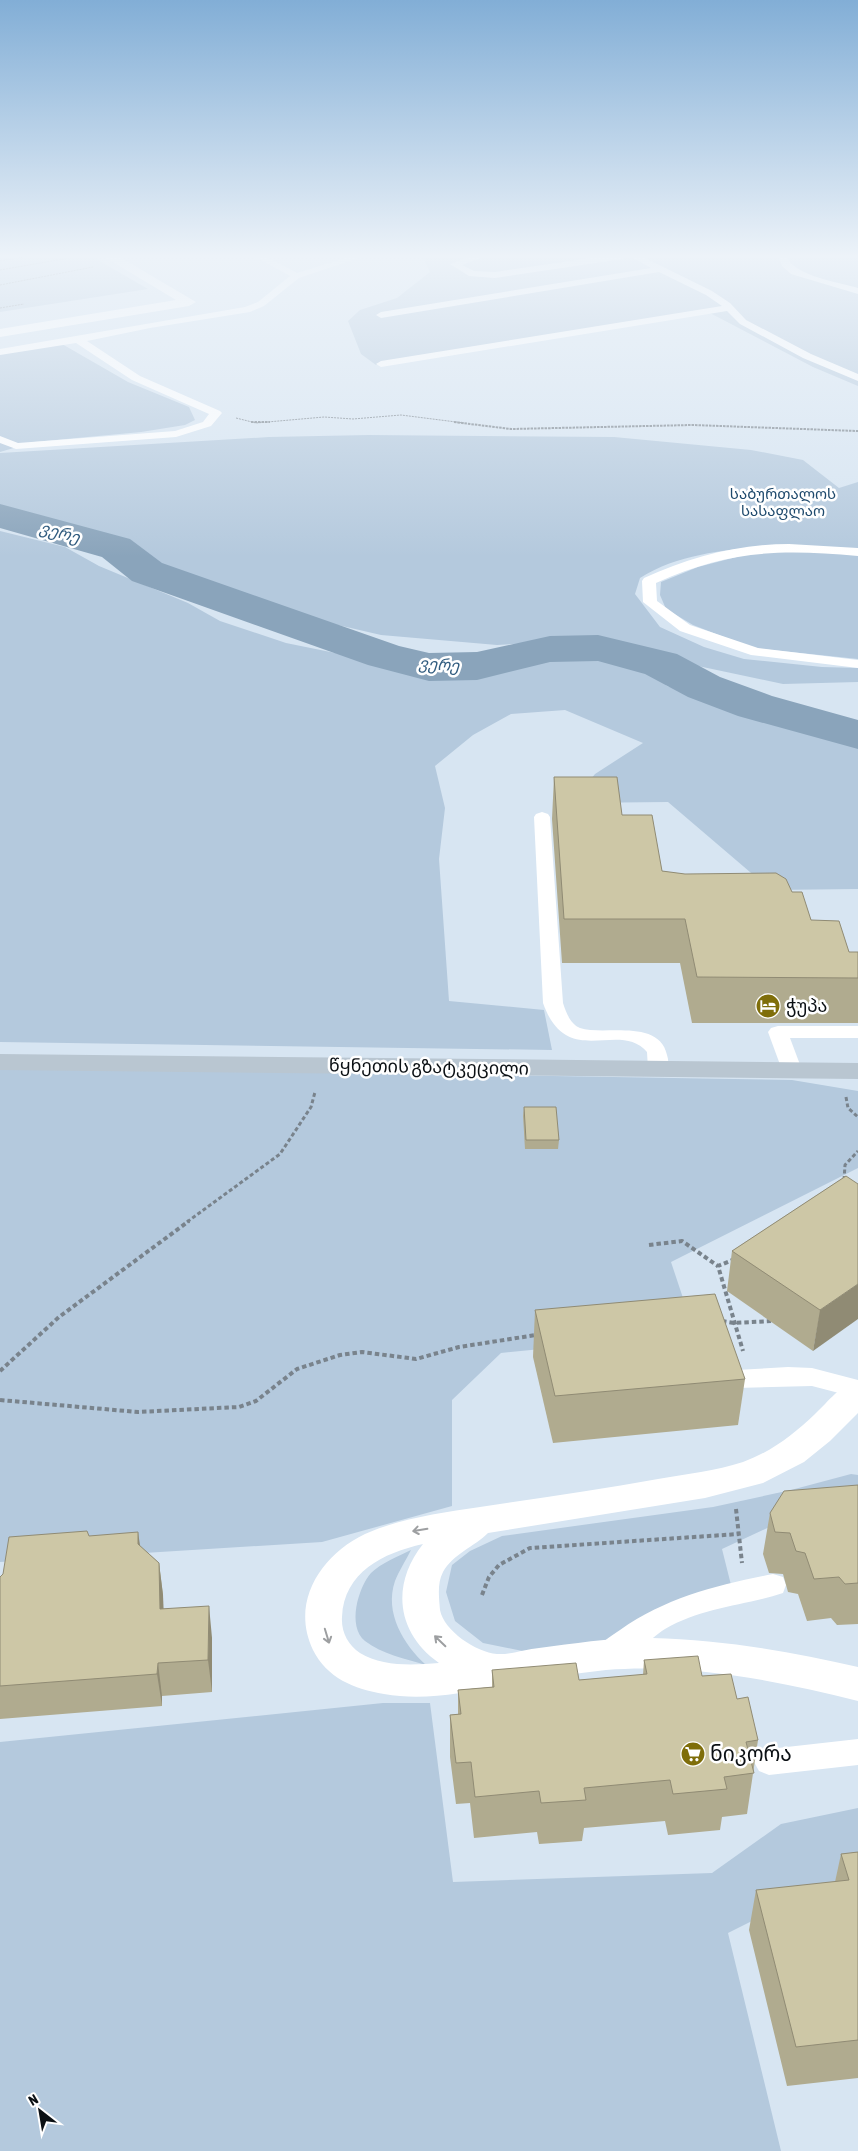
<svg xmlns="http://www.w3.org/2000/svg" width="858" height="2151" font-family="'Asap Condensed','Noto Sans Georgian',sans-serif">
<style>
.green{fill:#b4c9dd}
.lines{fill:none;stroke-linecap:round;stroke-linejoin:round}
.river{fill:#8aa4bb;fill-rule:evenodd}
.path-far3{stroke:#79838c;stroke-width:1;stroke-dasharray:2 1;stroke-linecap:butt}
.path-far2{stroke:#79838c;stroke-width:2;stroke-dasharray:2.5 1;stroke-linecap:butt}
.path-far1{stroke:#79838c;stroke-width:3;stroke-dasharray:4 2.5;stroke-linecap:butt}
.path{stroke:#79838c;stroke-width:4;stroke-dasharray:4.5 3;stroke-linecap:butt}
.lane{fill:#fff;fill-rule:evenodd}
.street{fill:#fff;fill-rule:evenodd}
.secondary{fill:#b9c6d1;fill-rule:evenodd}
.wall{fill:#b0ab8f}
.shaded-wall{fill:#908b74}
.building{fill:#cdc7a6;stroke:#908b74}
.oneway{stroke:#9d9fa1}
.labels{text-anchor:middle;stroke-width:5;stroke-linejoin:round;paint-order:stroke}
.far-park-label{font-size:15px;fill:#1e496c;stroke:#fff}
.far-water-label{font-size:16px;font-style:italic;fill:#315c7f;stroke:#fff}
.poi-label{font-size:18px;fill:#0b1014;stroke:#fff;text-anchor:start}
.street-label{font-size:18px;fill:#0b1014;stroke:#fff}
.near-poi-label{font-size:21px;fill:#0b1014;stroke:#fff;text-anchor:start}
</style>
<rect width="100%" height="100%" fill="#d7e5f2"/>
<g class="green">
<path d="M16,256h75l57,33 -148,23v-54z"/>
<path d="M422,256h436v130l-45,-19 -103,-54 -334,52 -15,-11 -13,-33 12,-11 37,-12 33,-26z"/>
<path d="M62,344l66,38 61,25 6,13 -10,5 -44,7 -107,10 -34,10v-98z"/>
<path d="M369,435l245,2 137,13 52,10 36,28 19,-6v177l-106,-11 -59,-23 -27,-16 -6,-14 1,-13 37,-15 46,-12 20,-9c-43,5 -86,8 -124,32l-5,16 25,33 44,20 40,12 78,8 36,1v14l-75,2 -118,-25 -44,-14 -56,-4 -68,4 -116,-10 -95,-22 -51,-15 -99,-41 -15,-11 -66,-22 -55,-11v-60l269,-16z"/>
<path d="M0,531l65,16 34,19 89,37 32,18 66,22 143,29 45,-4 81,-16 45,3 54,16 13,15 191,59v144l-87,1 -103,-88 -97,1 24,-29 48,-31 -78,-33 -54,4 -38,21 -38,31 10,42 -6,51 10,142 95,9 8,40 -552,-8z"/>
<path d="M0,1067l792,13 66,11v77l-187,94 24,72 -194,19 -49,47v106l-130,36 -322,20z"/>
<path d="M851,1474l7,1v39l-80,9 -56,26 9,36 -93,59 -101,10 -54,-11 -28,-22 -9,-29 6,-27 18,-14 32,-15 211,-29 78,-17z"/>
<path d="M411,1550c-5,10 -12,21 -16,31 -11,32 9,64 31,84 -20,-6 -44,-11 -61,-24 -18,-15 -7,-53 6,-68 10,-10 28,-17 40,-23z"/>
<path d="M383,1703h47l23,179 259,-9 69,-49 77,-16v72l-34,5 -96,48 53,218h-781v-409z"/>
</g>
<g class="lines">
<path class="river" d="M0,504l130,35 32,24 237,83 30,7 48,-1 73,-16 48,-1 79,19 43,23 52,19 86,24v29l-120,-33 -50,-19 -43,-23 -47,-13 -48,1 -73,18 -48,1 -61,-16 -236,-84 -30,-24 -102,-29z"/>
<g class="path-far3">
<path d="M0,261l30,-5"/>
<path d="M0,270l69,-12"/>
<path d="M0,285l93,-18"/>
<path d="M0,308l24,-4"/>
<path d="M236,418l20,5 68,-6 29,2 48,-4 63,8"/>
</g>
<g class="path-far2">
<path d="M251,422h19"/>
<path d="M454,422l57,7 181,-4 166,6"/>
</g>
<g class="path-far1">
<path d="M846,1097l2,11 10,9"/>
<path d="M844,1180l1,-15 13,-14"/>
<path d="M187,1222l93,-68 31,-47 4,-15"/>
</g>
<g class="path">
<path d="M649,1245l33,-4 36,25"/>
<path d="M735,1259l-17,7 25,85"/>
<path d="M722,1321l12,2 37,-2"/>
<path d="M0,1371l59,-54 130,-96"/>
<path d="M0,1400l138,12 101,-5 17,-6 41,-32 43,-14 22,-3 54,7 43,-12 77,-12"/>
<path d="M736,1509l6,54"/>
<path d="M482,1595l7,-18 10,-12 31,-17 209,-14"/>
</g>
<g class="lane">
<path d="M254,256h11l32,17 55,-17h13l-66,22 -35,28 -14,6 -100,16 -63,13 53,35 80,35 2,2 -11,13 -35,11 -160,12 -16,-6v-7l18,7 157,-12 28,-9 6,-8 -77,-34 -56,-37 -76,12v-6l245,-42 13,-5 32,-26z"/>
<path d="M472,256h14l-24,9 12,6 21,1 109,-16h22l-4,3 -127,19 -26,-2 -19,-12z"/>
<path d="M630,256h11l71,35 18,12 16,17 65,34 47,20v7l-55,-23 -63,-34 -13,-13 -346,56 -5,-3 5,-3 341,-55 -16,-11 -47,-23 -278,46 -5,-3 5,-3 270,-44z"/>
<path d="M778,256h8c8,20 52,26 72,32v6l-67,-20 -9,-8z"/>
<path d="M789,544l69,4v8c-77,-7 -130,-6 -202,27l1,18 33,24 68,23 100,12v8l-107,-13 -71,-24 -37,-29 -1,-21 2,-3c46,-21 94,-34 145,-34z"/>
<path d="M542,812l6,2 2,3 13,186c3,9 7,21 17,25 23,8 79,-10 87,27 2,6 2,13 -2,18h-14l-3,-4 -1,-17c-28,-33 -80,19 -104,-49l-9,-186 2,-3z"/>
<path d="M778,1026h80v12h-68l12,32 -3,4 -7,2 -7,-2 -3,-4 -14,-38 3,-4z"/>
<path d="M788,1367l24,1 46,12v18l-46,-12 -76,2 -9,-3 -3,-6 3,-6 9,-3z"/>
<path d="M773,1574l10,3 3,8 -3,8c-40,13 -81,14 -118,36 -14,9 -40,34 -55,35 -3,1 -8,-2 -11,-3l-4,-8c5,-11 15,-16 25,-23 47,-33 98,-45 153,-56z"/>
<path d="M858,1739v26l-89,10 -10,-4 -5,-9 5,-9 10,-4z"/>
</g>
<g class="street">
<path d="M103,256h15l78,46 -7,4 -189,31v-8l176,-29z"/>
<path d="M858,1380v33l-28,28 -26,21 -41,21 -58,15 -217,35c-14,14 -35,21 -45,39 -6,11 -4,26 -3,38 4,21 36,42 57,44 13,1 29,-5 42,-6 38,-5 74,-11 113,-10 70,2 138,13 206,29v34c-79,-20 -170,-38 -252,-31 -35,4 -71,10 -105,16 -39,7 -78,15 -117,8 -30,-5 -57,-16 -71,-44 -23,-48 8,-95 52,-116 36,-16 76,-21 115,-27 59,-9 119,-17 178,-28 28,-5 58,-8 85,-17 28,-10 51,-28 72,-48 14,-13 25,-29 43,-34zM423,1544c-32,40 -27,89 16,119 -25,2 -57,4 -79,-10 -12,-8 -19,-21 -18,-36 2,-45 41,-64 81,-73z"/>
</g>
<path class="secondary" d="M0,1054l858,9v16l-858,-9z"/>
</g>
<g class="wall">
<path d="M554,777l68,38 40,56 130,21 19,28 38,32h9v71h-166l-12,-60h-118l-10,-144z"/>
<path d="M524,1107l35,33 -1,9h-33l-2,-33z"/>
<path d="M846,1176l-33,175 -86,-60 5,-40z"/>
<path d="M535,1310l210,69 -7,46 -185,18 -20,-86z"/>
<path d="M858,1485v139l-21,1 -6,-7 -24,3 -9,-27 -10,-2 -5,-18 -14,-1 -6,-19 7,-41z"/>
<path d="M89,1536l51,10 19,17 4,32v14l49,29v54l-50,4v10l-162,13v-142l3,-3z"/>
<path d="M644,1660l58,16 35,23 21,41 -11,74 -25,3 -2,13 -52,5 -3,-14 -81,7 -2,13 -43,3 -2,-12 -63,6 -4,-35 -14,1 -6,-47v-42l8,-1v-24l34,-3v-17l87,10 64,-5z"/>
<path d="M858,1852v226l-71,8 -38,-156 7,-40 79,-8 6,-28z"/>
</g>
<g class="shaded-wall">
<path d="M858,1284v35l-45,32 7,-41z"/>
<path d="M138,1532l5,33 -5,-21z"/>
<path d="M159,1563l4,32 2,47 -5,-33z"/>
<path d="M209,1606l3,32v54l-4,-32z"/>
<path d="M158,1663l4,33v10l-5,-32z"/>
</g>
<g class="building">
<path d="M554,777h63l5,38h30l10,56 23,3 91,-1 10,6 6,13h10l9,28 28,1 10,31h9v26l-161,-1 -12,-58h-121z"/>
<path d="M524,1107h32l3,33h-33z"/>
<path d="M846,1176l12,8v100l-38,26 -88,-59z"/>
<path d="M715,1294l30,85 -190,17 -20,-86z"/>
<path d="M858,1485v98l-13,1 -6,-7 -25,2 -9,-26 -9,-2 -6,-18 -15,-1 -5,-19 14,-22z"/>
<path d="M87,1531l2,5 49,-4v12l21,19 1,46 49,-3 -1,54 -50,3 -1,11 -157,12v-109l3,-3 6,-37z"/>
<path d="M698,1656l4,20 29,-2 6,25 11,-2 10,43 -12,2 8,31 -30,4 3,12 -54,5 -3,-14 -86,8 2,12 -45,3 -2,-12 -64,6 -4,-35 -15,1 -6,-48 11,-1 -3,-24 36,-3 -2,-17 84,-7 3,17 68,-6 -3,-14z"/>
<path d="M858,1852v188l-62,7 -40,-157 93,-10 -8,-26z"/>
</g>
<defs><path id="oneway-shaft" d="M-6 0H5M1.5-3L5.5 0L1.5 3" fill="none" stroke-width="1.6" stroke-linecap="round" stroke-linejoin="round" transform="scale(1.25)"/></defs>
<g class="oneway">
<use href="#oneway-shaft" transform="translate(420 1530) rotate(171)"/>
<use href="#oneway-shaft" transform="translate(327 1636) rotate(73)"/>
<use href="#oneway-shaft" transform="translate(440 1641) rotate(-136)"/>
</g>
<linearGradient id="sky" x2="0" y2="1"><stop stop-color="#82aed6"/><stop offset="0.46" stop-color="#edf3f9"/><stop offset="1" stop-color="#edf3f9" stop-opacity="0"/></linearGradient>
<rect width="858" height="557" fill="url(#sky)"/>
<defs>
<symbol id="hotel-disc" viewBox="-11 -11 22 22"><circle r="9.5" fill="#7f6e0a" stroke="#fff"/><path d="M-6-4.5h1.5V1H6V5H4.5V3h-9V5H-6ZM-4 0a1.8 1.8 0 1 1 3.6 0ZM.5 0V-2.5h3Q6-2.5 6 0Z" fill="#fff"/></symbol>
<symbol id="supermarket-disc" viewBox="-11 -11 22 22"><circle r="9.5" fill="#7f6e0a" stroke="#fff"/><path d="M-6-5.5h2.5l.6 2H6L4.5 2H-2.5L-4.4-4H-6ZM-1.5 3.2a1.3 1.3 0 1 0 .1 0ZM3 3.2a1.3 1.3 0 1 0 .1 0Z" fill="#fff"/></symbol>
</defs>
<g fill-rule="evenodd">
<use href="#hotel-disc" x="754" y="992" width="28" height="28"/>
<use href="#supermarket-disc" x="679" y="1740" width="28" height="28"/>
</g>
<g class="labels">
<g class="far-park-label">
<text x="783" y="499">საბურთალოს<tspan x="783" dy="17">სასაფლაო</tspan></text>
</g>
<g class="far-water-label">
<text transform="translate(60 532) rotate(15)" y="6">ვერე</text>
<text transform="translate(439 664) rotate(4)" y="6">ვერე</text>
</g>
<g class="poi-label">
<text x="786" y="1012">ჭუპა</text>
</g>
<g class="street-label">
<text transform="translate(429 1067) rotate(1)" y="6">წყნეთის გზატკეცილი</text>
</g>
<g class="near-poi-label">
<text x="710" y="1761">ნიკორა</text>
</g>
</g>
<g transform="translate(40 2111) rotate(329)" stroke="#ffffff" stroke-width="4" paint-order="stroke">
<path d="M0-4L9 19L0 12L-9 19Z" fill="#0b1014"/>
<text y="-8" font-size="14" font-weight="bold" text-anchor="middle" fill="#0b1014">N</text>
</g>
</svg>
